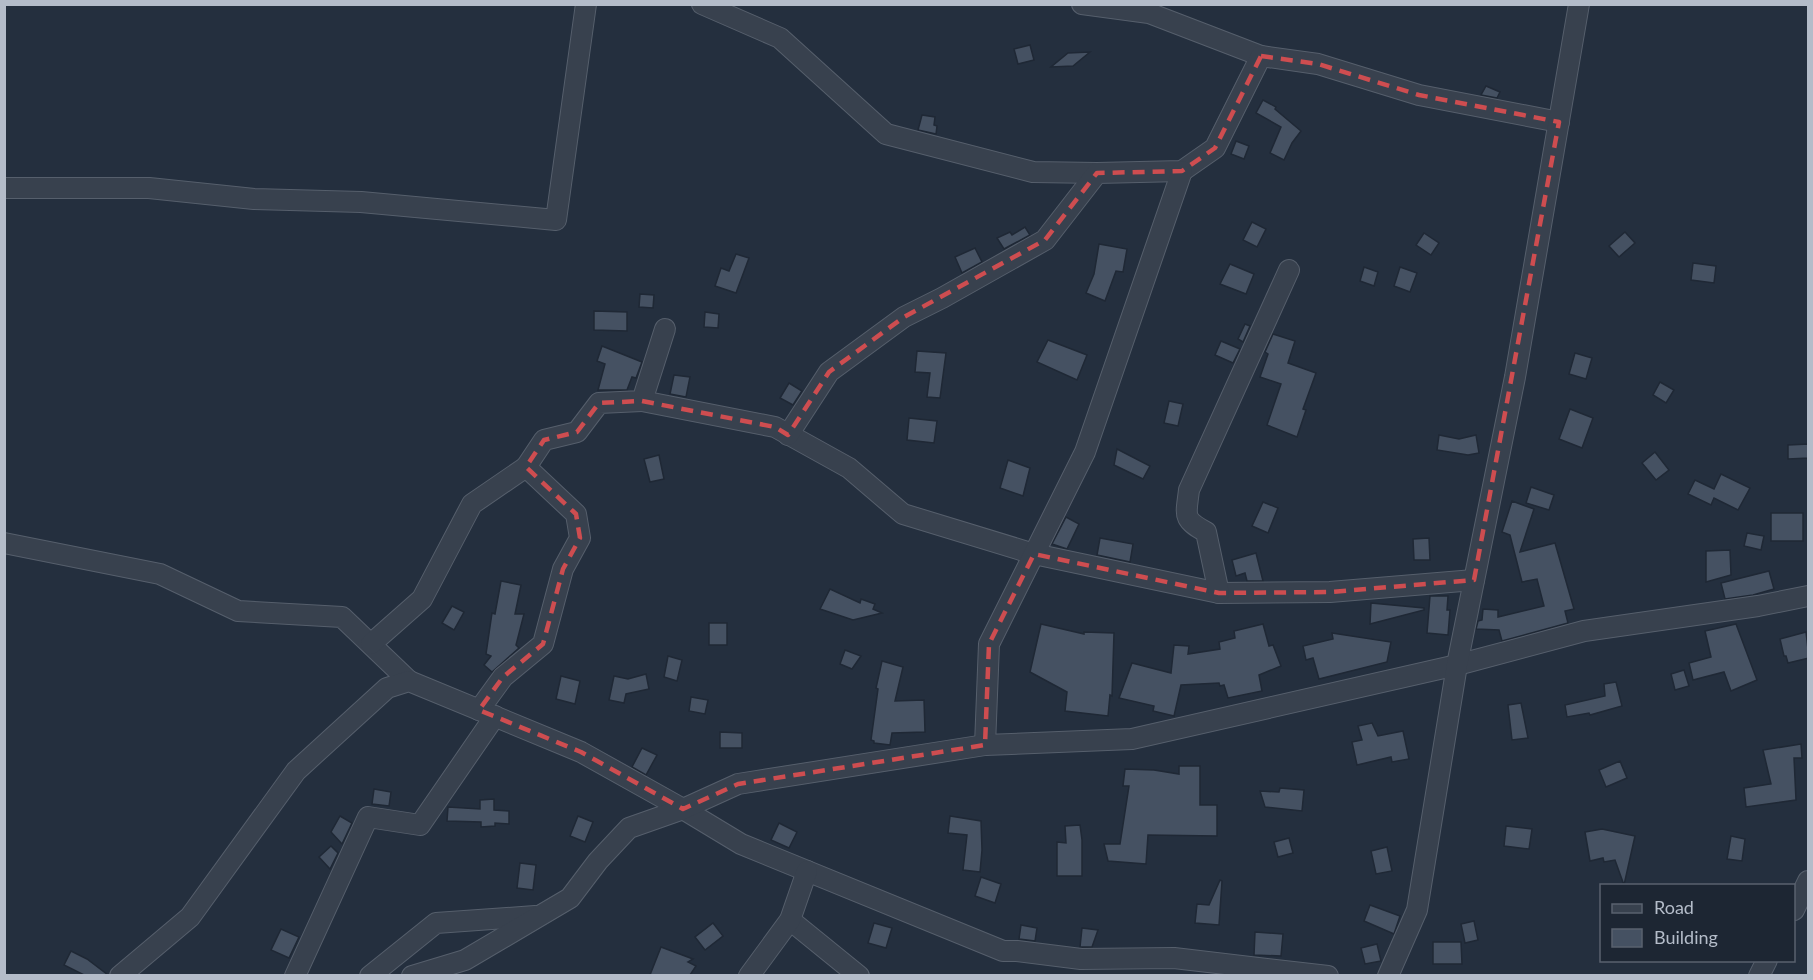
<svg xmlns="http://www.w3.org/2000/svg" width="1813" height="980" font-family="Lato,sans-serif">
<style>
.building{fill:#455162;stroke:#1f2835;stroke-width:1.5}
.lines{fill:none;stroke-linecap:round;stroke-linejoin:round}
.minor-casing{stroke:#565f6c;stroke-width:22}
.minor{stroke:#38414e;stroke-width:20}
.marked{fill:none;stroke:#ce4d50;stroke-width:4.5;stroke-dasharray:12 8;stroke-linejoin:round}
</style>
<rect width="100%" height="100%" fill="#242f3e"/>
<g class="building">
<path d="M1030,45l4,15 -16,4 -4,-15z"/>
<path d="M1090,52l-17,14 -22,1 17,-14z"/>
<path d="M1486,86l14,6 -3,6 -16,-3z"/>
<path d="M1263,100l13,7 -1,2 26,22 -9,12 -8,17 -14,-7 11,-26 -25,-14z"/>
<path d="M922,115l13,2 -1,8 3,1 -1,8 -18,-4z"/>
<path d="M1236,141l13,5 -5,13 -13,-5z"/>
<path d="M1252,222l14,7 -9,18 -14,-7z"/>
<path d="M1025,227l5,8 -26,14 -7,-11 13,-6 2,3z"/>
<path d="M1625,232l10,11 -16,14 -10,-11z"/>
<path d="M1424,233l15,10 -8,12 -15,-10z"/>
<path d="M1099,244l28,5 -4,23 -7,-1 -11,30 -19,-8 8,-19z"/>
<path d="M975,248l7,14 -20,11 -7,-16z"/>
<path d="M736,254l13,4 -13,35 -21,-7 6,-18 8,3z"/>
<path d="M1693,263l23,3 -2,17 -23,-3z"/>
<path d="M1230,264l24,10 -8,20 -26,-10z"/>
<path d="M1364,267l14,5 -4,14 -14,-5z"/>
<path d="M1400,267l17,6 -7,19 -16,-6z"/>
<path d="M640,294l14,1 -1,13 -14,-1z"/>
<path d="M594,311l33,1v19l-33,-1z"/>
<path d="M705,312l14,2 -1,14 -14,-1z"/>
<path d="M1245,324l5,2 -7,16 -5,-3z"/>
<path d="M1273,334l22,7 -7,22 28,10 -13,36 3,1 -9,27 -30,-12 14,-41 -21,-7 8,-23 -3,-2z"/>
<path d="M1048,340l39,15 -10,25 -40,-18z"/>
<path d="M1221,341l19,8 -7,14 -18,-8z"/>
<path d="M602,346l40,16 -6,16 -4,-1 -5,13h-29l7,-26 -8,-3z"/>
<path d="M917,351l29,2 -6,45 -13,-1 3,-24 -15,-1z"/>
<path d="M1575,353l17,5 -6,21 -17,-5z"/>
<path d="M674,375l16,2 -4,20 -16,-3z"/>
<path d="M1660,382l14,8 -8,13 -13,-8z"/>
<path d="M789,383l13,8 -9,14 -13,-7z"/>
<path d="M1169,401l14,3 -5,22 -14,-3z"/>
<path d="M1570,409l23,9 -11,30 -23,-9z"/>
<path d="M909,418l28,3 -3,22 -27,-3z"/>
<path d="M1439,435l20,4 17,-4 3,18 -11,2 -31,-5z"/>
<path d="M1809,444v14l-21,1v-14z"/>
<path d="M1117,449l33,17 -7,13 -29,-14z"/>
<path d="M1655,452l14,18 -13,10 -14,-17z"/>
<path d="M659,455l5,24 -14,3 -6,-23z"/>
<path d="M1008,460l22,8 -7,28 -23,-8z"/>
<path d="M1721,474l29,14 -12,22 -24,-12 -3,7 -23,-11 7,-14 19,9z"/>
<path d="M1531,487l23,8 -5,15 -23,-7z"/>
<path d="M1512,501l22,8 -14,43 35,-9 19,66 -9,2 3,12 -66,18 -3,-11 -23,-1 2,-8 4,-1 1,-11 15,1v7l46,-11 -7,-27 -15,3 -12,-47 -8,-3z"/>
<path d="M1263,502l15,6 -10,25 -16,-7z"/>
<rect x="1771" y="513" width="32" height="28"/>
<path d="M1066,517l13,7 -12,25 -15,-5z"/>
<path d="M1747,533l17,3 -3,14 -17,-4z"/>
<path d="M1100,538l33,6 -3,18 -33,-7z"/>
<path d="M1429,538l1,22h-16l-1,-21z"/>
<path d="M1730,550l1,25 -25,7v-31z"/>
<path d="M1256,553l7,28h-16l-2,-8 -9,3 -4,-16z"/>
<path d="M1769,571l5,18 -21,6 -28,4 -4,-16z"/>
<path d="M501,581l20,4 -6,29h9l-8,31 3,3 -27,24 -8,-7 7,-9 -5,-2 6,-41 3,1z"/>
<path d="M830,589l30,14 1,-4 14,5 -2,5 9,4 -29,7 -33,-11z"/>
<path d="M1430,596h18l-1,14h3l-2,25 -21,-2z"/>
<path d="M1371,603l53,5v2l-54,14z"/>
<path d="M452,606l12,6 -10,18 -12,-7z"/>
<rect x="709" y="623" width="18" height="22"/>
<path d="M1041,624l43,10v-2l30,1 -2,63 -2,-1 -2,21 -43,-5 2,-19 -37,-20z"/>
<path d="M1263,624l6,22 4,-1 8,21 -22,9 3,16 -34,7 -4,-13 -4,1 -1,-3 -38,2 -7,31 -21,-5 1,-5 -35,-8 13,-35 39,10 3,-28 15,1 -1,8 32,-5 -1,-7 16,-4 -1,-7z"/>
<path d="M1736,624l21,56 -26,11 -7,-19 -31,8 -4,-17 22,-6 -6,-26z"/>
<path d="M1806,632l3,26 -21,5 -2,-7h-2l-4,-17z"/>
<path d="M1332,633l59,9 -4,20 -68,17 -6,-21 -7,2 -3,-14 30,-7z"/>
<path d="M845,650l16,6 -9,13 -12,-5z"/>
<path d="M668,656l14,4 -5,21 -13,-4z"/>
<path d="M882,661l21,6 -8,34 29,-1 1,32 -33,1 -2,12 -16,-2v-2l-3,-1 7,-51 -2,-1z"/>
<path d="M1684,670l5,16 -14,4 -4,-16z"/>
<path d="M646,674l3,15 -23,5 -2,9 -15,-3 5,-24 14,3z"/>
<path d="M561,676l19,5 -5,23 -19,-5z"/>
<path d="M1616,682l6,24 -32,9 -1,-2 -22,4 -2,-12 40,-9 -1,-12z"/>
<path d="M691,697l17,3 -3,14 -16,-3z"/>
<path d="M1521,703l7,35 -16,2 -4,-35z"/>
<path d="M1372,723l6,13 25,-5 6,28 -17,3 -1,-5 -34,8 -5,-23 10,-2 -4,-14z"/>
<path d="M720,732l22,1v15h-22z"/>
<path d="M1801,744l1,14h-8l2,42 -50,7 -2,-19 27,-4 -8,-34z"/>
<path d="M642,748l15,7 -11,20 -14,-8z"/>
<path d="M1620,761l7,17 -21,9 -7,-17z"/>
<path d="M1179,766h21v39h17v31l-69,-1 -2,29 -38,-3 -4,-17h16l9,-58h-6l2,-17 29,1 25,4z"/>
<path d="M1280,788l24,2 -2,21 -37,-4 -5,-16 19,1z"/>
<path d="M374,789l17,3 -2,14 -17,-2z"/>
<path d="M494,799v11l15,1v13l-14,-1v3l-14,1v-5l-34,-1 1,-14 32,2v-9z"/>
<path d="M340,816l12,7 -10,21 -11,-12z"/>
<path d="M578,816l15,6 -8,20 -15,-6z"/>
<path d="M950,816l31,5 1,29 -2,22 -17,-2 4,-35 -19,-2z"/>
<path d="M779,823l18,9 -8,16 -18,-8z"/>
<path d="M1080,825l2,15v36h-25v-34l9,1 -1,-17z"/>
<path d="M1506,826l26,3 -3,20 -25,-3z"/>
<path d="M1602,829l33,7 -11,49 -9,-25 -11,2 -1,-4 -13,3 -5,-29z"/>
<path d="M1731,836l14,3 -3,22 -15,-2z"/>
<path d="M1289,838l4,15 -15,4 -4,-15z"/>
<path d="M331,846l7,7 -8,16 -11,-12z"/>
<path d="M1387,847l5,24 -16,3 -5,-23z"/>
<path d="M520,863l16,2 -3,25 -16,-2z"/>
<path d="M981,877l20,7 -6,19 -20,-7z"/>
<path d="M1220,880l2,1 -3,44 -24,-2 2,-19 12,1z"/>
<path d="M1370,905l30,11 -6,18 -30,-13z"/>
<path d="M1474,921l4,19 -13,3 -4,-19z"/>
<path d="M713,923l10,13 -18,14 -10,-13z"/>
<path d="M874,923l18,5 -6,20 -18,-5z"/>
<path d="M1021,925l16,3 -2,13 -16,-2z"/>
<path d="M1082,928l16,2 -6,17h-12z"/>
<path d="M281,929l18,8 -10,21 -18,-8z"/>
<path d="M1255,932l28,2 -2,22 -27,-1z"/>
<path d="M1433,942h28l1,22h-29z"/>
<path d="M1377,944l4,17 -16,3 -4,-16z"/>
<path d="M661,947l32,12 -5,3 8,4 -6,9h-40z"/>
<path d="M71,951l16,8 21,16h-24l-20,-10z"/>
</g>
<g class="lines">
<defs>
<g id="minor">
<path d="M702,4l78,34 106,96 147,38 64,1"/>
<path d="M1082,4l67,9 112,43 57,8 101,31 140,27"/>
<path d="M4,188h145l105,11 107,3 195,18 30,-216"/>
<path d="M642,401l133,26 74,41 54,46 131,40 185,39 111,-1 144,-12"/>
<path d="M788,435l41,-63 75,-55 38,-19 103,-58 52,-67 85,-2 33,-23 46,-92"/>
<path d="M526,467l18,-27 33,-8 22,-29 43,-2 23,-72"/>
<path d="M4,543l156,31 78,37 104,6 67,64"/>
<path d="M1219,593l-13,-61c-24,-13 -20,-16 -17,-42l100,-220"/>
<path d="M371,644l51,-45 50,-95 54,-37 50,47 4,24 -17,31 -20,75 -40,33 -24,33"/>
<path d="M985,745l4,-101 96,-192 97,-281"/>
<path d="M1794,910l14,-29"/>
<path d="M790,920l69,56"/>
<path d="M120,976l70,-59 106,-146 91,-83 22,-7 172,71 102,57 58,35 262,107h14l64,8 93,-1 154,18"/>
<path d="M295,976l73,-159 52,8 75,-109"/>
<path d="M370,976l66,-53 99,-7"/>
<path d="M412,976l53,-16 105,-62 28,-37 31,-33 54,-19 55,-25 247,-39 147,-6 325,-74 127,-34 174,-25 50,-10"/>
<path d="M749,976l41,-56 17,-49"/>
<path d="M1388,976l29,-66 40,-245 58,-288 64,-373"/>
<path d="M1759,976l8,-16"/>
</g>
</defs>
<use href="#minor" class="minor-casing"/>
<use href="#minor" class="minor"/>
</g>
<path class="marked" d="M1261,56l57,8 101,31 140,27 -85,458 -144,12 -111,1 -185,-39 -45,90 -4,101 -247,39 -55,25 -102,-57 -102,-42 24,-33 40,-33 20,-75 17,-31 -4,-24 -50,-47 18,-27 33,-8 22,-29 43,-2 133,26 13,8 41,-63 75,-55 141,-77 52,-67 85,-2 33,-23z"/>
<rect width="1813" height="980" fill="none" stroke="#b4bcc9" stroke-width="12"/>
<rect x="1600" y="884" width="195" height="78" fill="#1d2633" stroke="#59626f" stroke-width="1.5"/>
<rect x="1612" y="904" width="30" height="9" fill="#38414e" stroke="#59626f" stroke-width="1.5"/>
<text x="1654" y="914" font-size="18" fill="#b4bcc9">Road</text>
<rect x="1612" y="929" width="30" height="18" fill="#455162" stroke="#59626f" stroke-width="1.5"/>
<text x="1654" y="944" font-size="18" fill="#b4bcc9">Building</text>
</svg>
